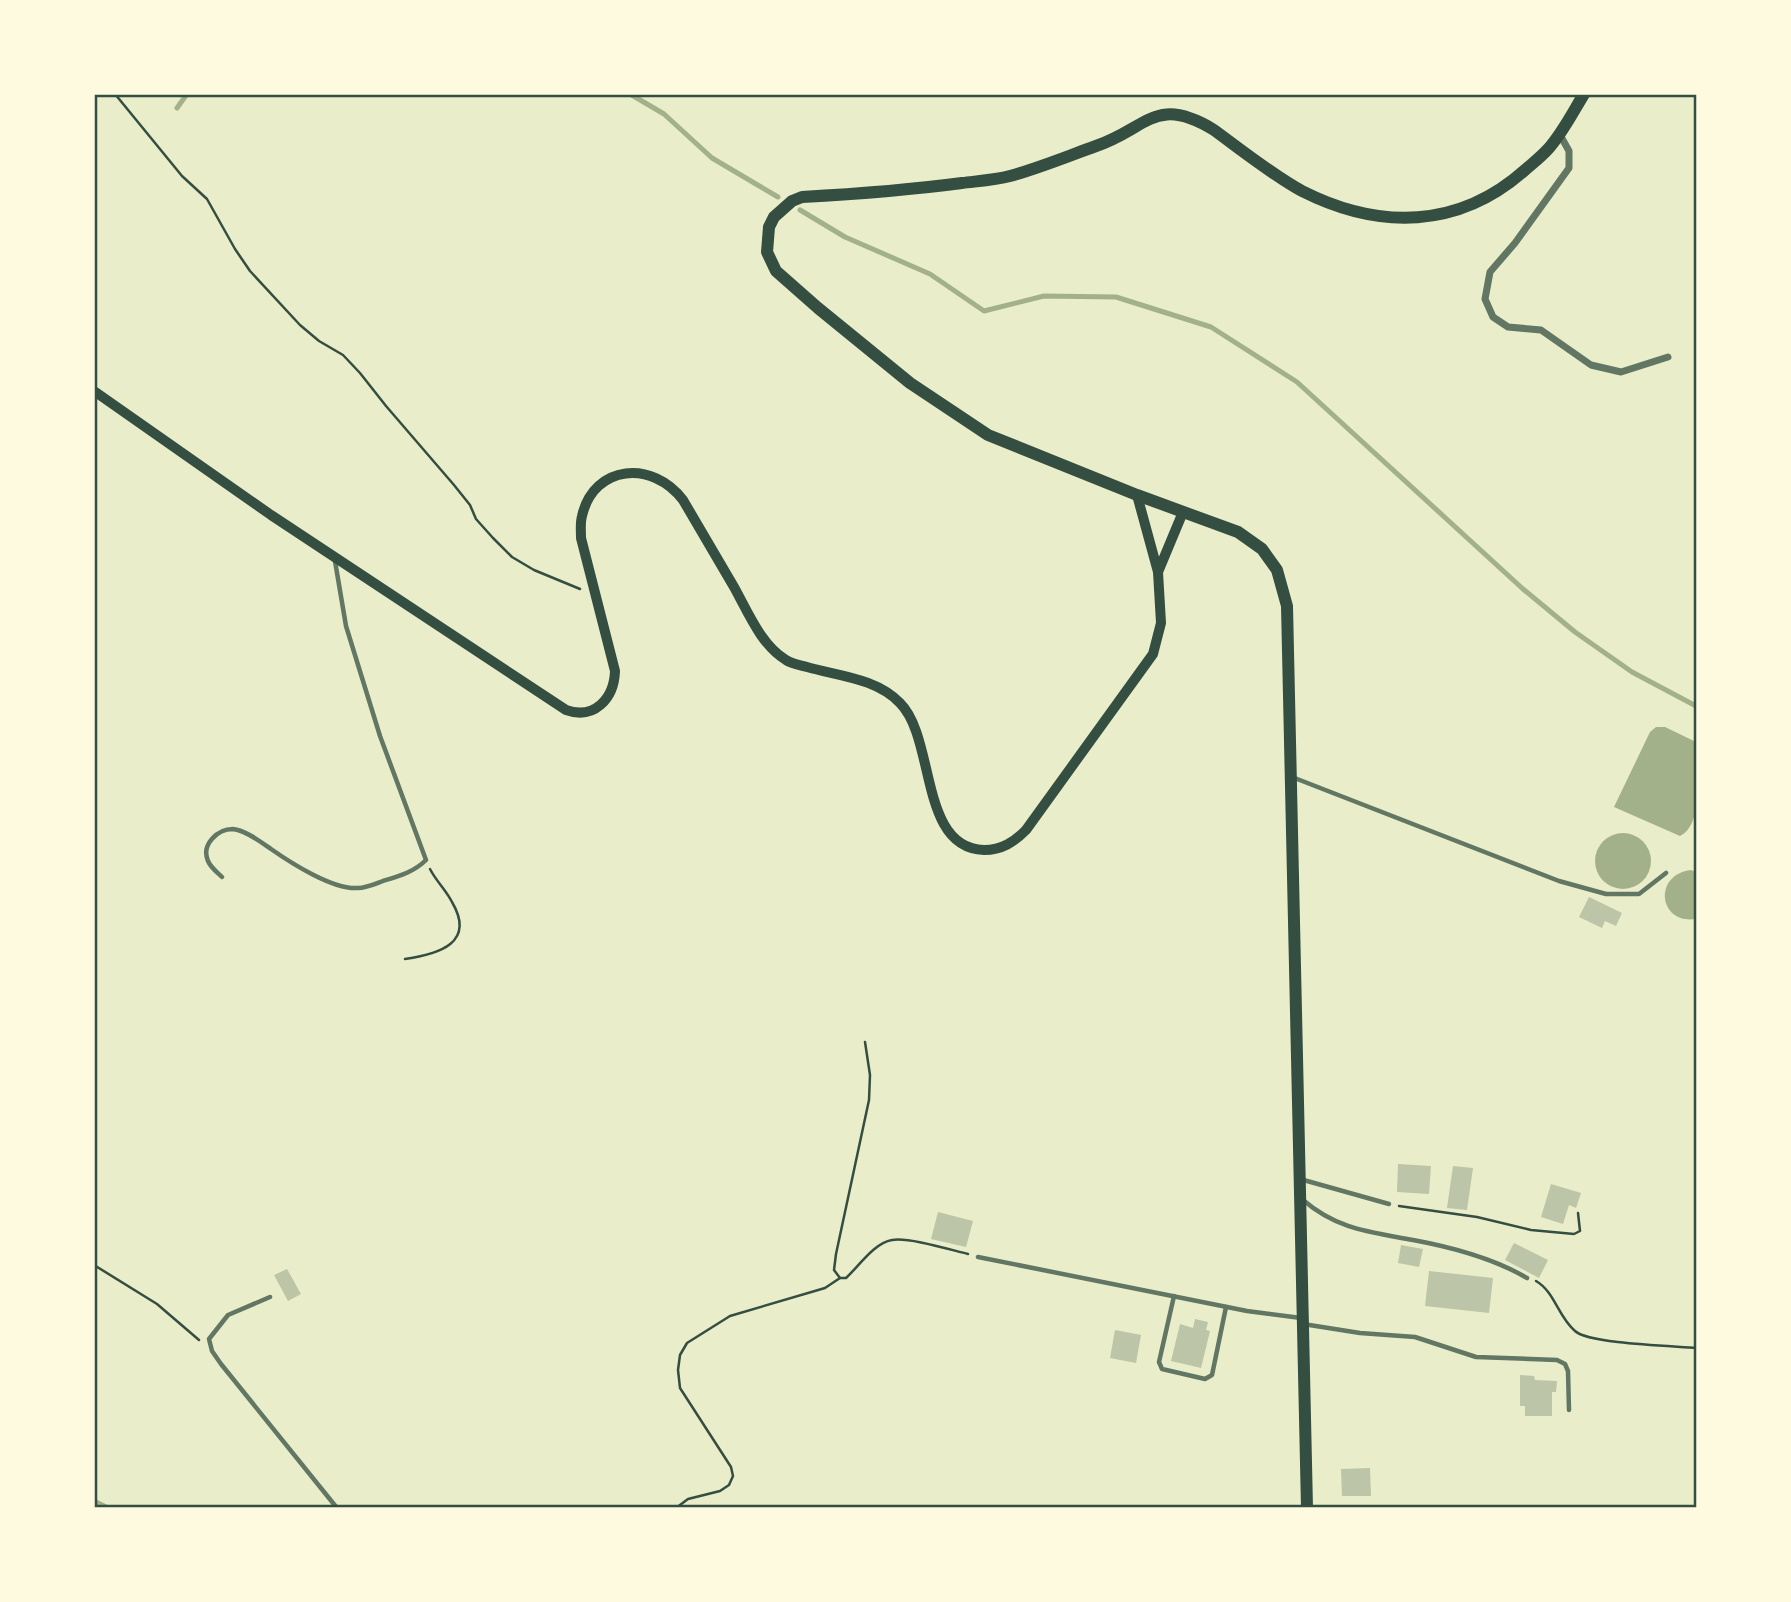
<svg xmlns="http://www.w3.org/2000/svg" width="1791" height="1602" font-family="'Work Sans',sans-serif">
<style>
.water{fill:#a3b18a}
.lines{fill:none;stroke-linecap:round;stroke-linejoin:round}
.stream{stroke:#a3b18a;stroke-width:5}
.building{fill:#bcc5a7}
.path{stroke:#344e41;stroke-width:2.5}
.service{stroke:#617663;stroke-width:4.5}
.minor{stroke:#617663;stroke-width:7}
.secondary{stroke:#344e41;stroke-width:10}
.primary{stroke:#344e41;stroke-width:12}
.neatline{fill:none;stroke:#344e41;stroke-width:2.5}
</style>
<rect width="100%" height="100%" fill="#e9edc9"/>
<g class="water">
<path d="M1656,727h9l31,15c1,23 9,83 -16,94l-66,-29 36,-75z"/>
<circle cx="1623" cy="861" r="28"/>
<path d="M1691,870l5,2v47c-37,6 -44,-44 -5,-49z"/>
</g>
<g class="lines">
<g class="stream">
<path d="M630,94l34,20 48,44 66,39"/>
<path d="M177,108l10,-14"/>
<path d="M800,210l45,27 85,37 54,37 60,-15 72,1 95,30 86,55 226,207 52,43 57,40 64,34"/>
<path d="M94,1501l14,7"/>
</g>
</g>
<g class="building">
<path d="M1589,897l33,16 -6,13 -11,-5 -3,7 -23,-11z"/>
<path d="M1398,1164l33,2 -2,28 -32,-2z"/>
<path d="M1453,1166l20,2 -6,42 -20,-2z"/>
<path d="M1551,1184l30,9 -5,15 -7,-3 -6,19 -22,-7z"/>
<path d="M938,1212l35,9 -7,26 -35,-8z"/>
<path d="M1514,1243l34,17 -9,18 -34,-18z"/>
<path d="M1401,1245l22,4 -4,18 -21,-4z"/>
<path d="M287,1269l14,25 -13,7 -14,-26z"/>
<path d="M1429,1271l64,7 -4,35 -64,-7z"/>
<path d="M1195,1319l13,3 -2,8 4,1 -9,37 -30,-7 9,-37 13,4z"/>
<path d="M1115,1330l26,5 -5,28 -26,-5z"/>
<path d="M1520,1375l14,1 1,4 22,1 -1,11h-4v24h-27v-10h-5z"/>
<path d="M1370,1468l1,28h-29l-1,-27z"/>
</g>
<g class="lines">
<g class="path">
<path d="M115,94l67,82 25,23 28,50 15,22 50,54 19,16 24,14 17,18 26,33 68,79 16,20 6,14 17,19 19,19 22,13 46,19"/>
<path d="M405,959c34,-5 71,-16 47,-57 -6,-12 -16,-21 -22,-33"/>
<path d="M865,1042l5,33 -1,25 -33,154 -2,16 6,8h6c13,-12 28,-35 46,-38 17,-3 59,10 76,14"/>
<path d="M1399,1206l78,11 54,13 43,4 6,-3 -2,-18"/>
<path d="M94,1265l63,39 42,36"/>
<path d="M1536,1281c19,11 22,36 39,50 14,13 98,15 121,17"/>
<path d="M676,1508l12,-9 32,-8 9,-6 4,-9 -2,-9 -51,-79 -2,-18 2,-15 7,-12 43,-27 95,-28 15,-10"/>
</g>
<g class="service">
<path d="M1292,777l267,104 47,13h33l27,-21"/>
<path d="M222,877c-5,-5 -11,-9 -14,-16 -7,-16 9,-32 25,-32 12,1 28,13 38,20 20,14 62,41 87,39 8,0 17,-4 25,-7 16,-5 31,-9 43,-21l-46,-124 -34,-110 -11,-65"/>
<path d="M1300,1179l89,25"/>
<path d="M1303,1200c35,30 68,32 110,40 38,7 80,18 114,38"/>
<path d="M978,1257l269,54 54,7"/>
<path d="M1174,1296l-15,66 3,7 43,10 7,-4 14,-68"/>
<path d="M270,1297l-42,18 -19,24 3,12 9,13 116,144"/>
<path d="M1303,1324l57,9 55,4 61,20 81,3 8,4 3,7 1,39"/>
</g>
<path class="minor" d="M1559,133l10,18v17l-54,75 -25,29 -5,27 8,18 15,10 33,3 50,35 30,7 47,-15"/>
<g class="secondary">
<path d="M94,391l177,124 295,195c28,10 48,-11 49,-39l-34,-133c0,-7 -1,-15 1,-22 12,-52 71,-56 101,-16 17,29 34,58 51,87 14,25 27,58 52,73 6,4 14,5 21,7 31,9 69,11 93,36 36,36 19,145 84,147 18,0 30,-8 42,-20l127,-176 8,-31 -3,-51 -21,-77"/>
<path d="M1158,572l25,-60"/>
</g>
<path class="primary" d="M1307,1508l-20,-902 -10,-36 -15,-21 -24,-17 -101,-37 -149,-60 -78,-52 -92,-75 -42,-37 -9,-19 2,-25 5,-10 18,-16 10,-4c54,-3 107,-7 160,-14 16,-2 33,-3 48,-7 29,-8 58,-20 86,-30 51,-17 59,-52 118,-16 26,19 60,46 88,61 77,39 157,38 223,-21 8,-7 17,-14 24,-22 14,-16 24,-36 35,-54"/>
</g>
<rect width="1791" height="1602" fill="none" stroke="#fefae0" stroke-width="192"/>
<rect x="96" y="96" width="1599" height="1410" class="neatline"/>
</svg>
